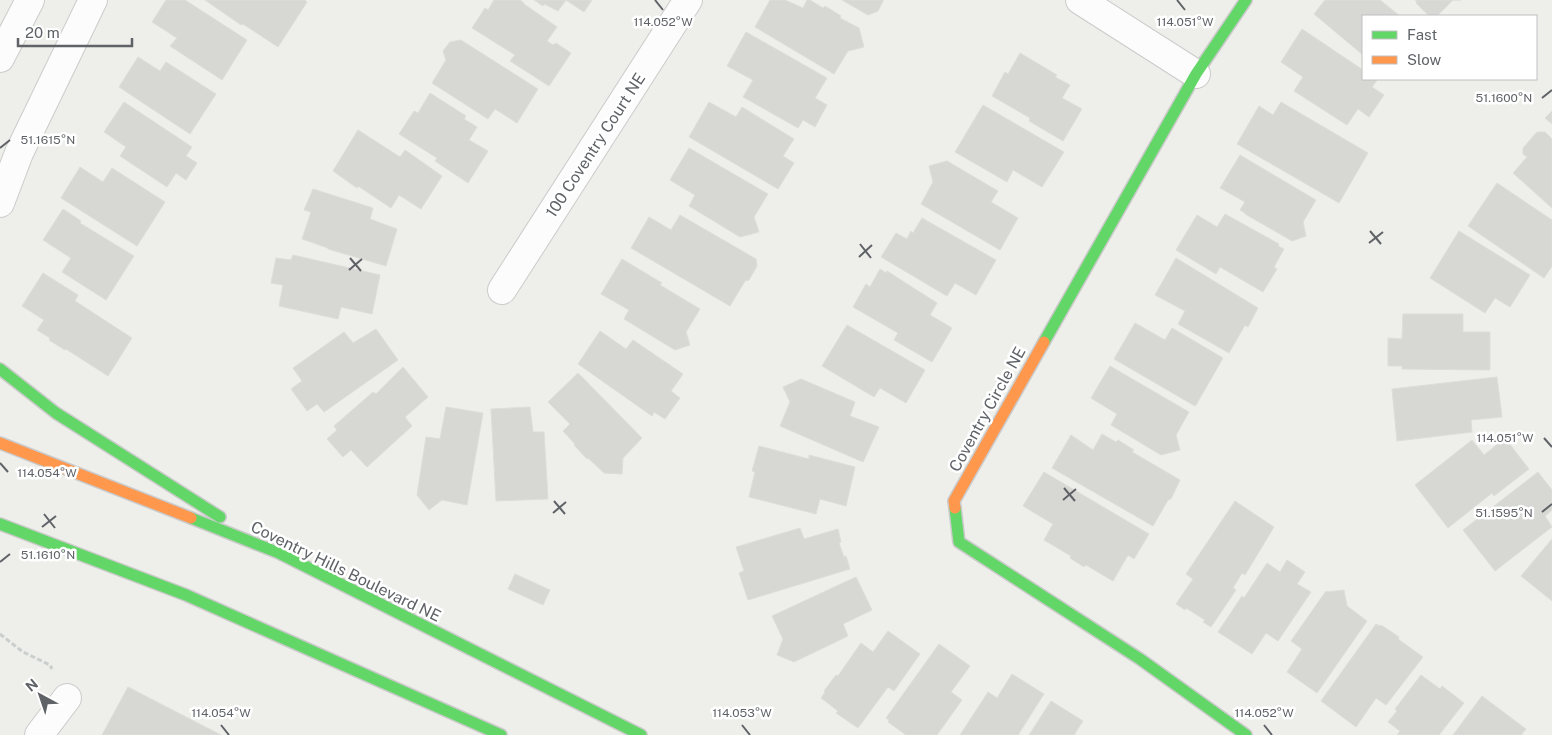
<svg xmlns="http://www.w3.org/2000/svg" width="1552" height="735" font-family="'Public Sans',sans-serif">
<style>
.building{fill:#d7d7d4;stroke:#deddd9}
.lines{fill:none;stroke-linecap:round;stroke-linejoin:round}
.street-casing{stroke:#cbcccb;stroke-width:30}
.fast-casing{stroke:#cacaca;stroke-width:14}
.slow-casing{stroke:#cacaca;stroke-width:14}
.path{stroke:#cacfcd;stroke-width:3;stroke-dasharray:5 2.5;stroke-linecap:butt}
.street{stroke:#fcfcfc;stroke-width:28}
.fast{stroke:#63d668;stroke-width:11}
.slow{stroke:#ff974d;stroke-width:11}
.ticks{fill:none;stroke:#5f6267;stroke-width:2}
.labels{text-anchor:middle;stroke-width:5;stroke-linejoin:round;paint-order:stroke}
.street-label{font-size:16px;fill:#5f6267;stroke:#fff}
.ticks-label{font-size:12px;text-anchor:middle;fill:#5f6267;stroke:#fff;stroke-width:5;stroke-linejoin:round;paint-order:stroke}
</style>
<rect width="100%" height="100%" fill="#eeeeea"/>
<g class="building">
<path d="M166,0h19l62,40 -25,40 -52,-34 7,-8 -25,-16z"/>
<path d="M205,0h100l2,2 -29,45 -35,-23 -2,1z"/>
<path d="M494,0h26l4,3v1l33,23 -10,14 6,4 3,-2 15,10 -22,33 -39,-25 5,-6 -43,-27 13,-20 3,2z"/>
<path d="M534,0h32l-8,11 -14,-7 -1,2z"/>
<path d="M566,0h26l-8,12z"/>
<path d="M770,0h15l18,8 4,-8h3l13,8 2,-2 16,10 -1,2 19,10 5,19 -16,4 -14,23 -79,-47z"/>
<path d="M842,0h41v1l-5,10 -10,4z"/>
<path d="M1325,0h55l20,16h-37v39l-49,-41z"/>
<path d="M1415,0h46h-8l-16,16h-6l-2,-2 -1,1 -12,-12 1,-1z"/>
<path d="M1302,29l61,41v9h15l-6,8 12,8 -15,22 -11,-8 -11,16 -53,-34 9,-14 -22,-15z"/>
<path d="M746,32l81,46 -12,20 12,7 -12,22 -12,-7 -5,8 -55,-31 10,-17 -26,-14z"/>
<path d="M461,40l77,49 -21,34 -22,-14 -7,10 -56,-36 14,-23 -3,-9 7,-9z"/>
<path d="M1020,53l37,22 -2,2 15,8 -8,13 20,11 -19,32 -34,-20 1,-3 -38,-22 13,-24 3,2z"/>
<path d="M138,57l22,14 6,-9 50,32 -26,40 -71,-47z"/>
<path d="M430,93l36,23 -2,3 13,8 -8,13 19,11 -20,32 -33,-22 2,-3 -38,-24 15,-23 4,2z"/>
<path d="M124,102l68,45 -6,9 11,7 -11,17 -10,-7 -9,14 -47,-31 6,-9 -22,-15z"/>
<path d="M709,102l27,15 6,-10 52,32 -11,17 11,7 -16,26 -89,-52z"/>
<path d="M1281,102l87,51 -29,50 -102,-59 22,-38 14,9z"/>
<path d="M983,105l81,47 -22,35 -29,-17 -6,12 -52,-30z"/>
<path d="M1552,111v13l-7,-6z"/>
<path d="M358,130l42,27 5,-7 37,26 -21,33 -22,-14 -8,13 -33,-22 -1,2 -24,-17z"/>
<path d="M1537,132h8l7,7v69l-39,-35 14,-16 -4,-3v-6z"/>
<path d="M689,148l79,46 -14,23 5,15 -19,5 -51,-31 6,-11 -25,-15z"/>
<path d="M1240,155l76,45 -13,22 3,14 -14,5 -47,-27v-1l-5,-3 5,-8 -25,-14z"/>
<path d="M947,161l51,30 -7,11 27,16 -18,32 -79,-46 12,-22 -4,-16z"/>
<path d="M80,167l23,15 9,-14 53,34 -28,44 -76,-48z"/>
<path d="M1497,183l55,37v46l-8,12 -76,-52z"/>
<path d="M313,189l60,19 -3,11 27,10 -11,37 -58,-17v-1l-26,-9 9,-27 -7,-2z"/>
<path d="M63,209l18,12 -1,2 54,33 -28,44 -44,-28 9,-14 -28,-18z"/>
<path d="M1225,214l54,30 -1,2 6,3 -10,18 3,2 -14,23 -43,-25 -4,7 -40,-24 21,-35 20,12z"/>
<path d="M680,215l76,44 1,7 -8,14 -4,1 -15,25 -99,-58 18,-31 22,13z"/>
<path d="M922,218l74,42 -20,35 -21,-12 -8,13 -66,-39 15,-24 11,6 4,-8 2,2z"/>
<path d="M1459,231l71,44 -20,32 -15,-9 -10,15 -55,-35z"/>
<path d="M293,255l87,20 -8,39 -31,-7 -3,12 -59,-13 4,-21 -12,-2 5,-25 15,2z"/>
<path d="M1176,258l82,50 -10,19 -3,-2 -16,28 -51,-29 7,-13 -30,-16z"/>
<path d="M622,259l40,24 -2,2 40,24 -14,23 4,13 -15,5 -51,-31 5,-9 -28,-16z"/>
<path d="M880,269l6,4 1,-2 50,32 -7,12 22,13 -20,34 -38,-22 4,-7 -45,-26 13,-23 4,3z"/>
<path d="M43,273l35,22 -3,6 57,37 -24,38 -42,-27 -1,1 -16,-10 1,-2 -13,-8 7,-10 -22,-14z"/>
<path d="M1403,314h60v18h27v38l-88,-1v-3h-14v-28l14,1z"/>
<path d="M1135,323l30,17 7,-12 51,30 -27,47 -1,1 -81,-47z"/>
<path d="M847,325l78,45 -19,33 -26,-15 -6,9 -52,-31z"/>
<path d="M376,329l22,31 -74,52 -7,-8 -10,7 -16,-22 11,-8 -9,-13 51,-36 9,11z"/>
<path d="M600,331l26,18 7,-9 50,34 -12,17 9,7 -15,21 -11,-7 -2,4 -74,-52z"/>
<path d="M1110,366l79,46 -13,23 4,15 -19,5 -50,-30 6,-11 -26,-16z"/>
<path d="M403,367l25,30 -23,20 7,9 -45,41 -16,-17 -8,7 -16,-18 10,-9 -3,-4 39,-34 3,2z"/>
<path d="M578,373l64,65 -19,20 -1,16 -18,-1 -16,-15 -1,1 -13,-14 1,-1 -12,-13 7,-7 -22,-22z"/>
<path d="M1497,377l5,40 -31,3 1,12 -75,9 -5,-52z"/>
<path d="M801,379l54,23 -5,14 29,11 -16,35 -83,-36 10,-24 -7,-15z"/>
<path d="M446,407l37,6 -16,92 -25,-5 -13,10 -12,-15 9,-58 14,2z"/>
<path d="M530,407l3,25h11l4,67 -52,2 -5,-92z"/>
<path d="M1102,434l14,8 2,-2 16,10 -2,2 48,28 -9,19 -3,1 -15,26 -101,-58 19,-33 22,15z"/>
<path d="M1505,438l24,31 -35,27 -2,-3 -44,35 -33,-43 57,-45 12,15z"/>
<path d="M759,446l50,13v-4l46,12 -9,39 -26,-7 -4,15 -67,-17 6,-25 -3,-1z"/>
<path d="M1044,472l105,62 -15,25 -6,-4 -15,26 -27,-16 -2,2 -14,-9 1,-2 -27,-16 9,-16 -30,-18z"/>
<path d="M1538,472l14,18v20l-7,6 7,11 -57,44 -32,-41z"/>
<path d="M1235,501l39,26 -29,48 -3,-2 -9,15 3,2 -25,37 -8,-5 2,-2 -19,-12 -1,2 -9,-6 17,-25 -7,-5z"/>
<path d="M800,528l4,11 34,-10 3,13 -2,1 5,14 2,-1 4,13 -102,31 -9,-27 5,-2 -8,-24z"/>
<path d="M1552,539v62l-31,-25z"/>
<path d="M1287,560l18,12 -8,12 14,8 -33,49 -12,-8 -14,21 -34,-22 24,-36 2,2 23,-35 13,9z"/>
<path d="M515,574l35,16 -7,15 -35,-16z"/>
<path d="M856,577l16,33 -29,14 5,12 -54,26 -17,-7 6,-16 -11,-23z"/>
<path d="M1344,590l3,16 20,15 -50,72 -30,-21 15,-23 -11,-8 35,-50 1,1z"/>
<path d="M1376,624l4,2 1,-1 18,12 -1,2 25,18 -37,48 -10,-7 -20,29 -35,-26z"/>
<path d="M888,631l32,23 -26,37 -6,-4 -30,41 -22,-15 2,-2 -17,-13 4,-6 -1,-1 12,-16 2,1 23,-33 12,9z"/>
<path d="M939,644l31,22 -19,26 11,8 -25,35h-31l-18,-13 1,-2 -3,-2z"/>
<path d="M1012,674l32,20 -26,41h-58l28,-43 9,6z"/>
<path d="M1421,675l19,14 2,-3 22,17 -25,32h-42l3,-4 -12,-9 9,-11 -2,-2z"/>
<path d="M128,687l93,48h-119z"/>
<path d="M1482,696l44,33 -5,6h-68z"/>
<path d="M1051,701l32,20 -9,14h-45z"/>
</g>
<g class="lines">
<defs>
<g id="street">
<path d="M1080,0l116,74"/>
<path d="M0,58l30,-58"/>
<path d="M0,203l19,-50 74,-153"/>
<path d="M502,290l186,-290"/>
<path d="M39,735l28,-37"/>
</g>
<g id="fast">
<path d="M1044,342l152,-268 50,-74"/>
<path d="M0,369l56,44 164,104"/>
<path d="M955,508l4,34 181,117 106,76"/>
<path d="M191,518l88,35 362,182"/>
<path d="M0,524l186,71 315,140"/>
</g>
<g id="slow">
<path d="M0,443l191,75"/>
<path d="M955,508l-1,-7 90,-159"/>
</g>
</defs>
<use href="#street" class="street-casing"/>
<use href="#fast" class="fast-casing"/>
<use href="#slow" class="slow-casing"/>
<path class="path" d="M0,634l23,18 27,13 2,4"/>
<use href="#street" class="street"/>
<use href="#fast" class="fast"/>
<use href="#slow" class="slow"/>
</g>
<path class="ticks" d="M655,0l8,10M1177,0l8,10M1542,98l10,-8M0,148l10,-8M1370,231l11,13M1369,243l14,-11M860,244l11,14M859,257l13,-12M350,258l11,13M349,270l13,-11M1544,438l8,9M0,463l8,9M1064,488l11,13M1063,500l13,-11M554,501l11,13M1542,512l10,-8M553,513l13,-11M44,514l11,14M42,527l14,-11M0,562l10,-8M221,725l8,10M742,725l8,10M1264,725l8,10"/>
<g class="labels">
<g class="street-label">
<text transform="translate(595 145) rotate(-57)" y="6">100 Coventry Court NE</text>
<text transform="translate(987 409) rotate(-61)" y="6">Coventry Circle NE</text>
<text transform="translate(346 571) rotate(26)" y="6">Coventry Hills Boulevard NE</text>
</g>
</g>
<g class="ticks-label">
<text x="663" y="26">114.052°W</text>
<text x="1185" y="26">114.051°W</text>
<text x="1504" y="102">51.1600°N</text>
<text x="48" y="144">51.1615°N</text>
<text x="1505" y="442">114.051°W</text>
<text x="47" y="477">114.054°W</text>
<text x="1504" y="517">51.1595°N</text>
<text x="48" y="559">51.1610°N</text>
<text x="221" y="717">114.054°W</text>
<text x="742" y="717">114.053°W</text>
<text x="1264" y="717">114.052°W</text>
</g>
<rect x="1362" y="15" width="175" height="65" fill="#ffffff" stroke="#bfc0c2"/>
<rect x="1372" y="31" width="25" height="8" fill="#63d668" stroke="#bfc0c2"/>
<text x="1407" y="40" font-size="15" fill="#5f6267">Fast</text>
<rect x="1372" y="56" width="25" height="8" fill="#ff974d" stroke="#bfc0c2"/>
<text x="1407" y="65" font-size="15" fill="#5f6267">Slow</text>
<g transform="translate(40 695) rotate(320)" stroke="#ffffff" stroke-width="4" paint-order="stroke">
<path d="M0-4L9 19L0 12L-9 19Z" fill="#5f6267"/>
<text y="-8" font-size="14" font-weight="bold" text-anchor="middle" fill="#5f6267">N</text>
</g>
<path d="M18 38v8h114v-8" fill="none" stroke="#5f6267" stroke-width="2.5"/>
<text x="25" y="38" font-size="15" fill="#5f6267" stroke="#ffffff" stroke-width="4" paint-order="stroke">20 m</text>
</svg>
